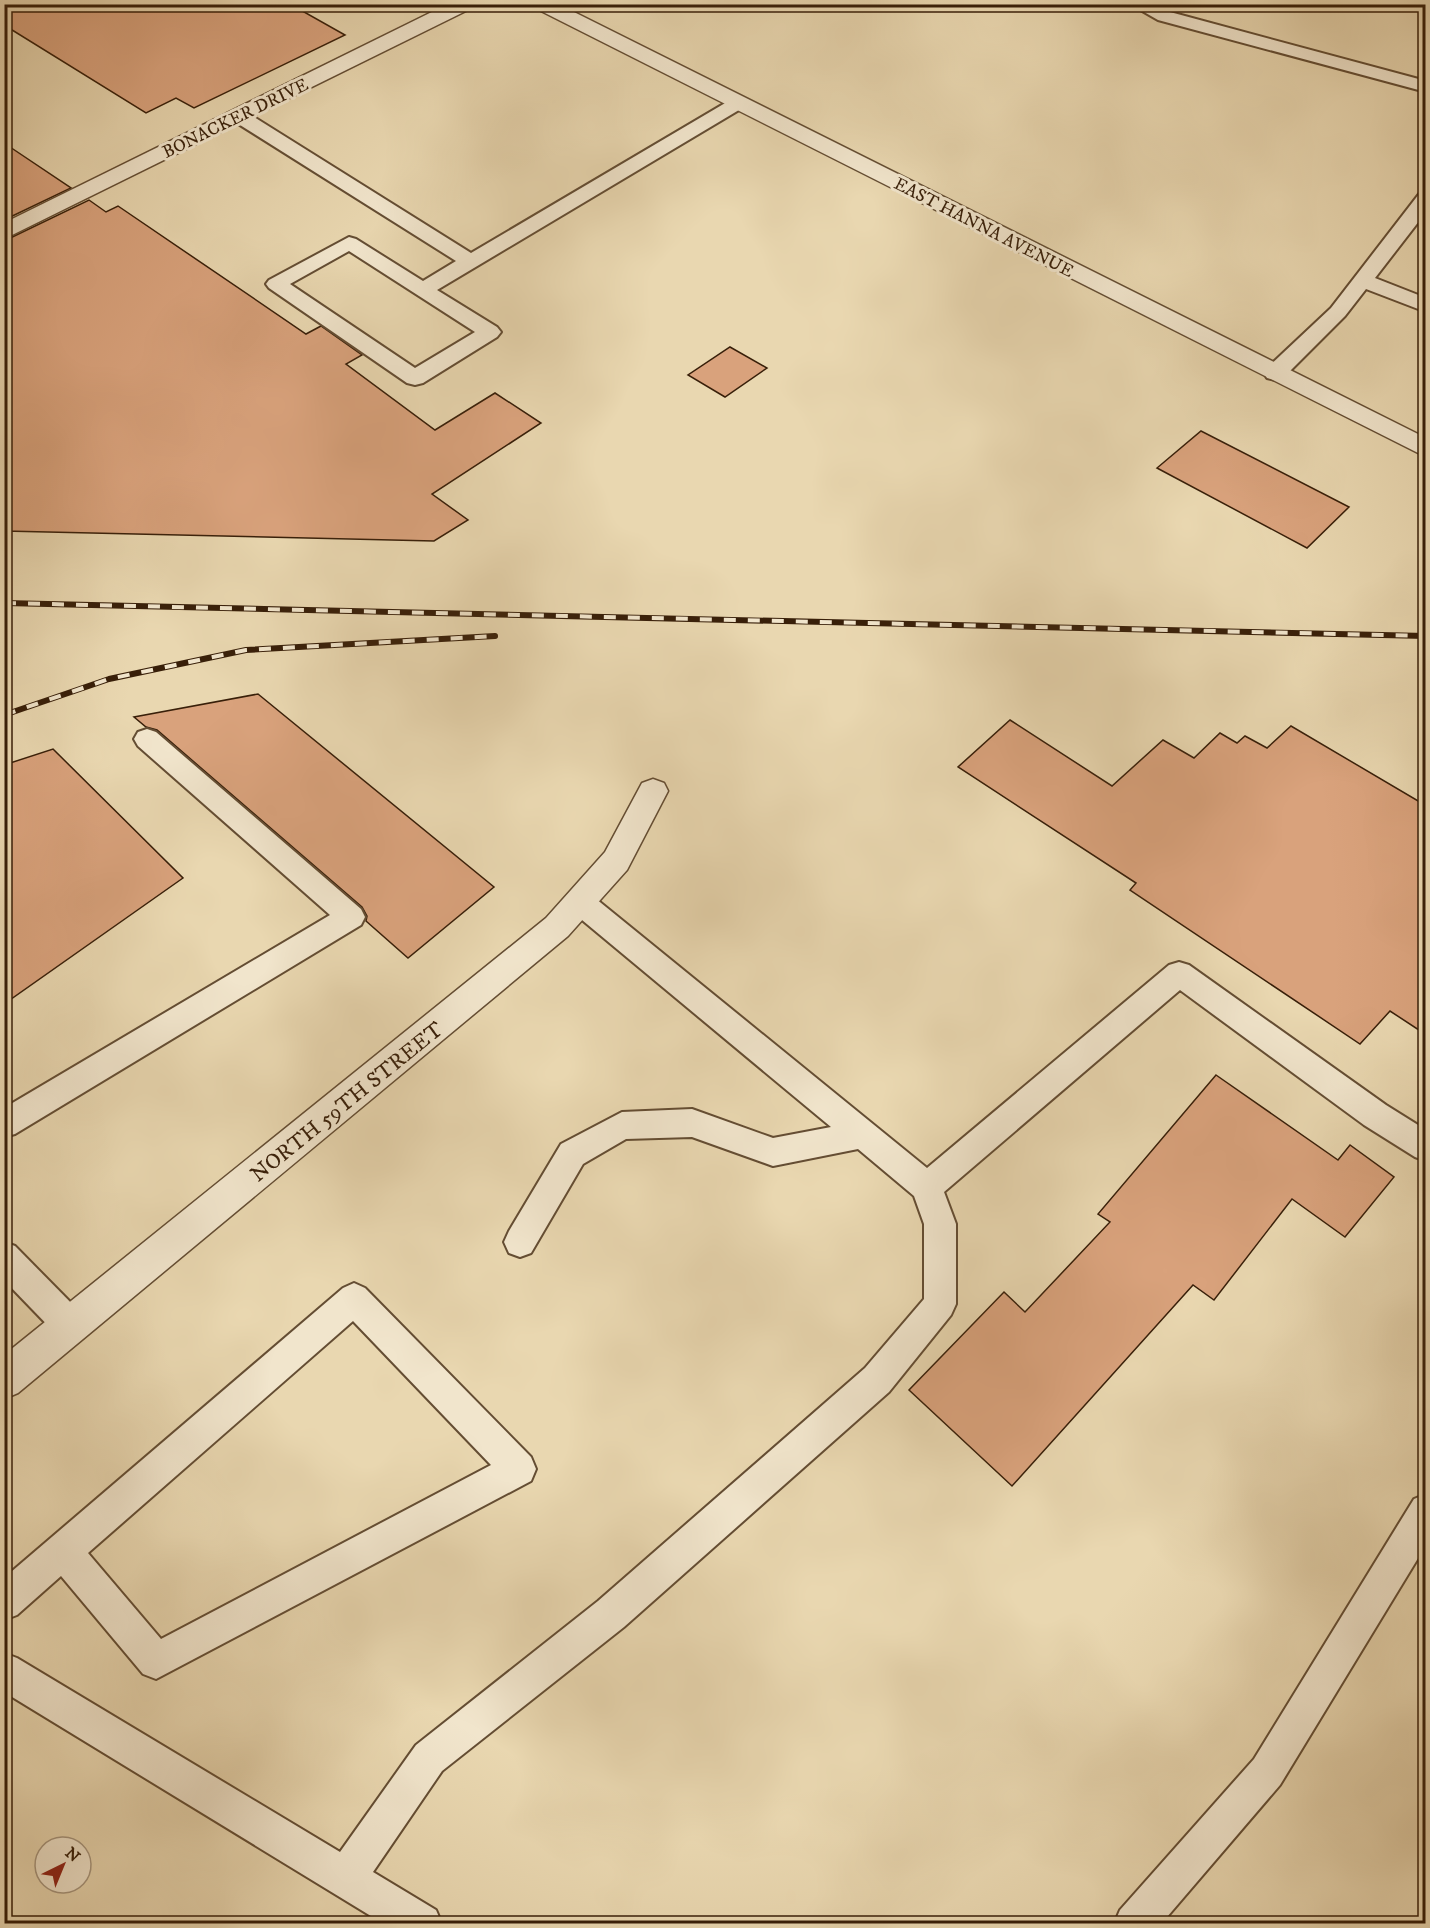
<svg xmlns="http://www.w3.org/2000/svg" width="1430" height="1928" font-family="'IM FELL DW Pica',serif">
<style>
.building{fill:#d9a27c;stroke:#381f09;stroke-width:1.5}
.lines{fill:none;stroke-linecap:round;stroke-linejoin:round}
.service-casing{stroke:#644d33;stroke-width:4}
.minor-casing{stroke:#644d33;stroke-width:3}
.tertiary-casing{stroke:#644d33;stroke-width:3}
.service{fill:#f1e5cc;fill-rule:evenodd}
.minor{fill:#f1e5cc;fill-rule:evenodd}
.tertiary{fill:#f1e5cc;fill-rule:evenodd}
.rail-casing{stroke:#381f09;stroke-width:6}
.rail{stroke:#f1e5cc;stroke-width:4;stroke-dasharray:12;stroke-linecap:butt}
.labels{text-anchor:middle;stroke-width:6;stroke-linejoin:round;paint-order:stroke}
.far-street-label{font-size:18px;fill:#381f09;stroke:#f1e5cc}
.street-label{font-size:22px;fill:#381f09;stroke:#f1e5cc}
</style>
<rect width="100%" height="100%" fill="#e9d7b0"/>
<filter id="stains"><feTurbulence type="fractalNoise" baseFrequency=".00333" numOctaves="4"/><feColorMatrix values="0 0 0 0 .2 0 0 0 0 .09 0 0 0 0 .02 0 0 0 .5 -.17"/></filter>
<radialGradient id="worn" r=".72"><stop offset=".6" stop-color="#630" stop-opacity="0"/><stop offset="1" stop-color="#630" stop-opacity=".3"/></radialGradient>
<g class="building">
<path d="M4,4h286l55,31 -151,73 -18,-10 -30,15 -142,-88z"/>
<path d="M4,143l67,45 -67,32z"/>
<path d="M89,200l17,12 12,-6 188,128 15,-8 41,29 -16,9 89,66 60,-37 46,30 -109,71 36,26 -34,21 -430,-10v-290z"/>
<path d="M730,347l37,21 -42,29 -37,-22z"/>
<path d="M1201,431l148,76 -42,41 -150,-80z"/>
<path d="M258,694l236,193 -86,71 -42,-37 1,-5 -5,-9 -205,-177 -11,-3 -12,-10z"/>
<path d="M1010,720l102,66 51,-46 31,18 26,-25 17,10 8,-7 22,12 24,-22 134,79v229l-35,-23 -30,33 -230,-154 6,-7 -178,-116z"/>
<path d="M53,749l130,129 -179,126v-239z"/>
<path d="M1216,1075l122,85 12,-15 44,32 -49,60 -53,-38 -78,101 -21,-15 -181,201 -103,-96 95,-98 21,20 85,-90 -12,-8z"/>
</g>
<g class="lines">
<defs>
<g id="service">
<path d="M1130,4h23l17,8 256,69v11l-268,-72z"/>
<path d="M738,98l6,1 3,4 -3,4 -307,183 60,37 4,5 -4,5 -74,46 -8,2 -8,-2 -138,-95 -3,-4 3,-4 80,-43 7,2 67,42 33,-20 -224,-141 -2,-4 2,-4h14l225,141 261,-154zM349,251l126,81 -60,36 -125,-84z"/>
<path d="M1426,192v20l-51,66 51,20v14l-60,-23 -21,27 -62,62 -8,2 -8,-2 -3,-5 3,-5 64,-60 88,-114z"/>
<path d="M147,729l9,3 205,177 4,8 -4,8 -346,209 -11,3v-29l326,-193 -192,-169 -4,-7 4,-7z"/>
<path d="M580,891l10,3 337,274 242,-203 10,-3 10,3 197,140 40,25v31l-11,-4 -51,-32 -184,-135 -236,202 12,32v80l-5,11 -62,77 -265,235 -182,144 -69,101 63,38 6,14h-58l-380,-232v-39l13,5 323,194 76,-107 182,-144 267,-233 59,-69v-75l-10,-28 -56,-47 -85,17 -81,-29 -66,2 -43,25 -52,89 -11,4 -11,-4 -5,-11 5,-11 52,-87 61,-32 70,-3 81,29 58,-11 -261,-217 -4,-8 4,-8z"/>
<path d="M4,1242l11,4 68,69 4,11 -4,11 -12,5 -12,-5 -55,-57z"/>
<path d="M354,1283l11,5 166,169 5,12 -5,12 -375,198 -13,-5 -82,-98 -44,39 -13,5v-42l339,-290zM353,1321l138,144 -330,174 -73,-86z"/>
<path d="M1426,1494v51l-146,240 -119,139h-47l6,-14 134,-151 160,-260z"/>
</g>
<g id="minor">
<path d="M448,4h27l-3,4 -468,231v-16z"/>
<path d="M653,779l11,4 4,8 -41,79 -59,66 -550,457 -14,6v-44l542,-437 59,-66 37,-69z"/>
</g>
<path id="tertiary" d="M532,4h26l868,434v19l-891,-449z"/>
</defs>
<use href="#service" class="service-casing"/>
<use href="#minor" class="minor-casing"/>
<use href="#tertiary" class="tertiary-casing"/>
<use href="#service" class="service"/>
<use href="#minor" class="minor"/>
<use href="#tertiary" class="tertiary"/>
<defs>
<g id="rail">
<path d="M4,603l1422,33"/>
<path d="M4,715l105,-36 137,-29 249,-14"/>
</g>
</defs>
<use href="#rail" class="rail-casing"/>
<use href="#rail" class="rail"/>
</g>
<g class="labels">
<g class="far-street-label">
<text transform="translate(235 118) rotate(-26)" y="6">BONACKER DRIVE</text>
<text transform="translate(984 227) rotate(27)" y="6">EAST HANNA AVENUE</text>
</g>
<g class="street-label">
<text transform="translate(346 1101) rotate(-39)" y="8">NORTH 59TH STREET</text>
</g>
</g>
<rect width="1430" height="1928" fill="none" stroke="#e9d7b0" stroke-width="24"/>
<rect x="6" y="6" width="1418" height="1916" fill="none" stroke="#381f09" stroke-width="3"/>
<rect x="12" y="12" width="1406" height="1904" fill="none" stroke="#381f09" stroke-width="1.5"/>
<g transform="translate(63 1865) rotate(43)"><circle r="28" fill="#f1e5cc" stroke="#a7967e" stroke-width="1.5"/>
<path d="M0-4.5L10 22L0 15L-10 22Z" fill="#8f2418"/>
<text y="-9" font-size="16" font-weight="bold" text-anchor="middle" fill="#381f09">N</text>
</g>
<rect width="100%" height="100%" filter="url(#stains)"/>
<rect width="100%" height="100%" fill="url(#worn)"/>
</svg>
